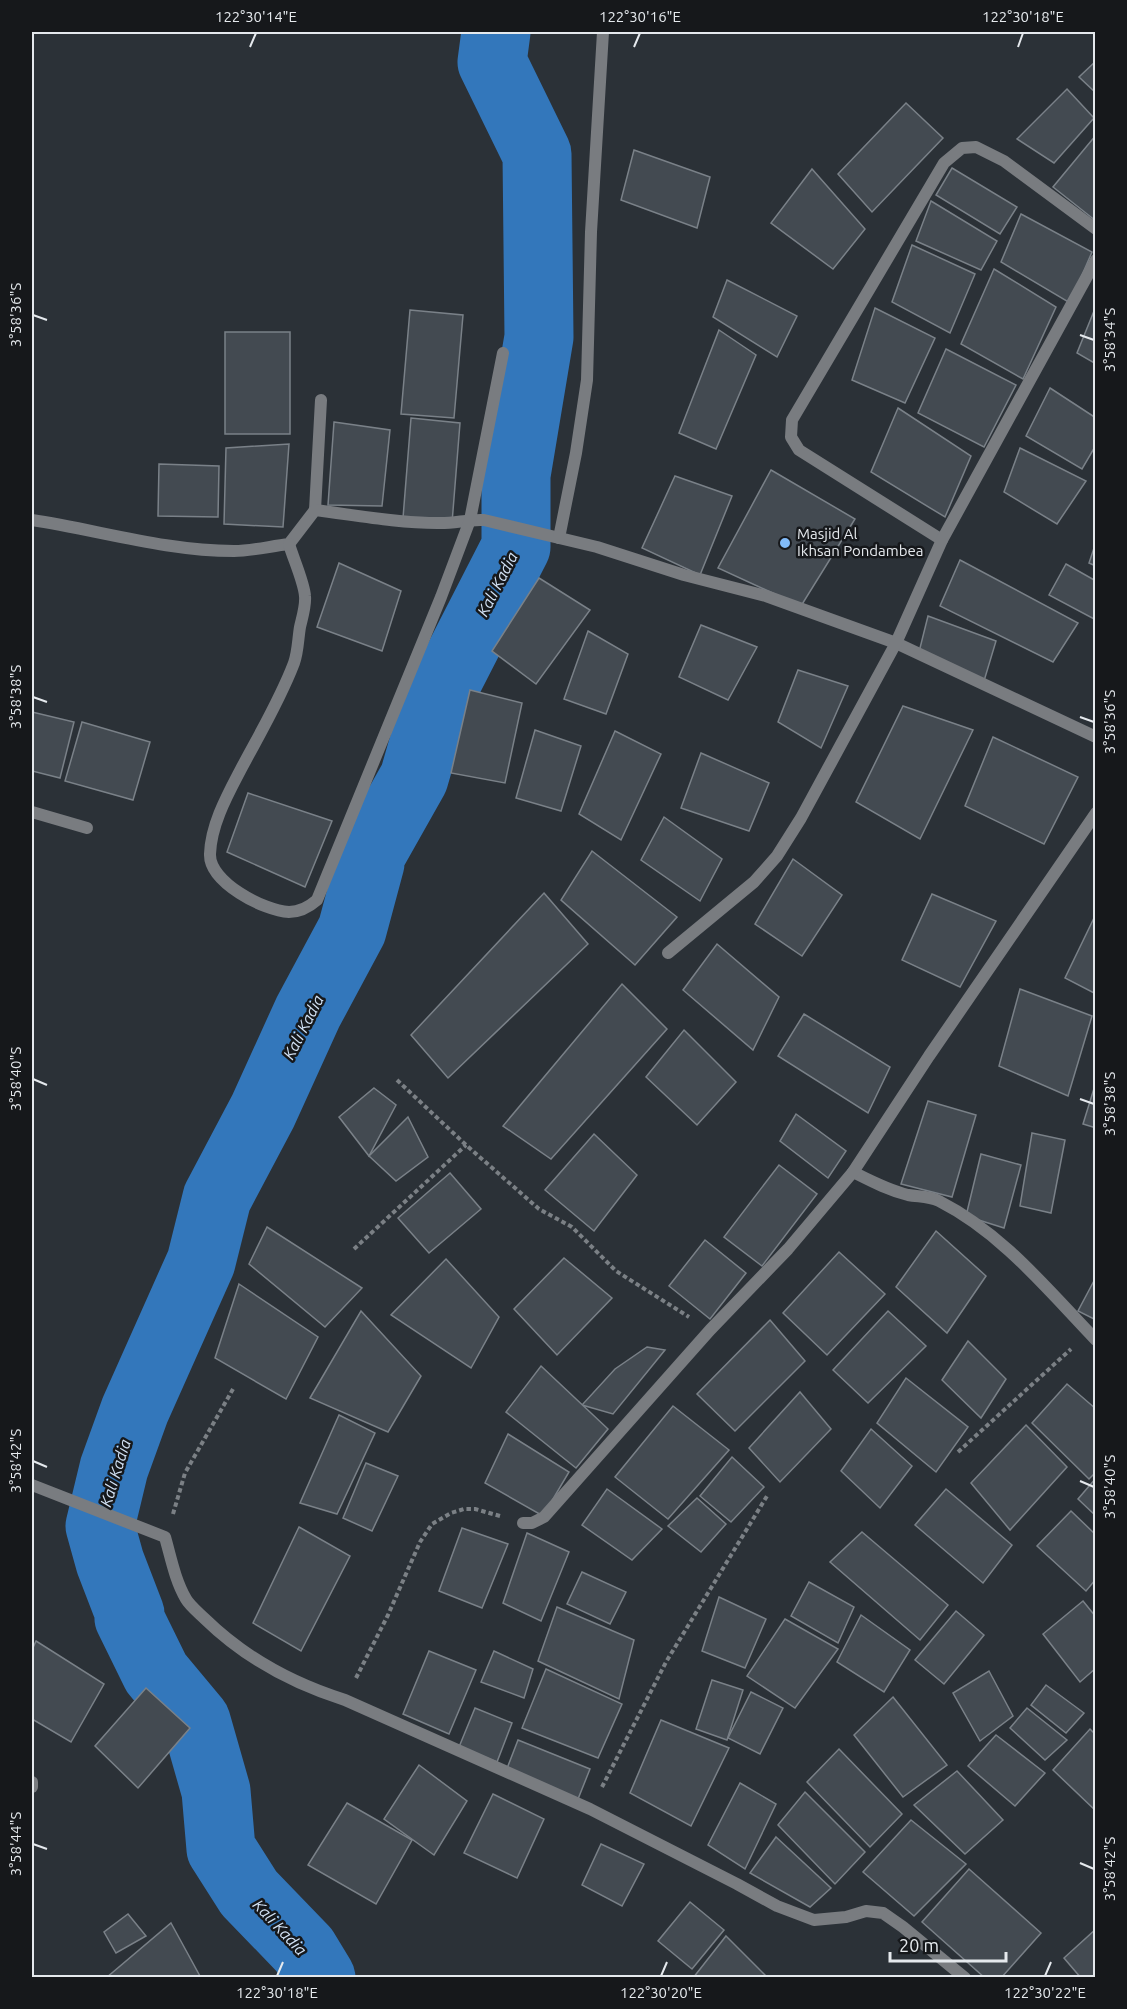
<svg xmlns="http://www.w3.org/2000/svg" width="1127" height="2009" font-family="Ubuntu,sans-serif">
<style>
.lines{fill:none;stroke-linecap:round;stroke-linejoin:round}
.river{stroke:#37b;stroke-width:69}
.building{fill:#434a51;stroke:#7a8188;stroke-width:1.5}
.path{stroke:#7b8085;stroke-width:4;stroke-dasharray:4.5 3;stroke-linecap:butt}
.street{stroke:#797c80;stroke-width:12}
.ticks{fill:none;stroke:#e5e9ed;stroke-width:2}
.poi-dot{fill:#82bcfa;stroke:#16181b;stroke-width:2}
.labels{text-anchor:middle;stroke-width:5;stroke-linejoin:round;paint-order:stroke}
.poi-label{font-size:15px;fill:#e5e9ed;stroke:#16181b;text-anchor:start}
.water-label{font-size:16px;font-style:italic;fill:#d4e4f7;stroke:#16181b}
.neatline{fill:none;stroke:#e5e9ed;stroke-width:2}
.ticks-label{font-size:15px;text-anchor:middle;fill:#e5e9ed}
</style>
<rect width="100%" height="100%" fill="#2b3137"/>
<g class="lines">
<path class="river" d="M321,1978l-17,-28 -55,-57 -28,-44 -5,-58 -20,-70 -40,-48 -27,-55 1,-4 -20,-52 -10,-36 14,-58 21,-58 66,-148 16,-64 46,-87 45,-99 44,-82 18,-67v-7l44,-78 21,-73 81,-158v-72l23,-138 -2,-183 -45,-92 4,-30"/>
</g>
<g class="building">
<path d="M1096,61v32l-17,-16z"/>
<path d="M1067,89l27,29 -40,45 -37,-24z"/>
<path d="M906,103l37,35 -71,74 -34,-38z"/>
<path d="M1096,135v86l-43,-34z"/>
<path d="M634,150l76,27 -13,51 -76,-28z"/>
<path d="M952,168l65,39 -17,27 -64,-39z"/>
<path d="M812,169l53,60 -32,40 -62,-46z"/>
<path d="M931,201l66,40 -16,29 -65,-29z"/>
<path d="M1021,214l71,38 -22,51 -69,-41z"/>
<path d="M912,245l63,29 -25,59 -58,-31z"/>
<path d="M994,269l62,38 -33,72 -62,-35z"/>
<path d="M727,280l70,36 -20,41 -64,-40z"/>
<path d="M1096,306v58l-19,-11z"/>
<path d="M875,308l60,30 -30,65 -53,-23z"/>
<path d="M410,310l53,5 -9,103 -53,-4z"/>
<path d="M719,330l37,25 -40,94 -37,-16z"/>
<rect x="225" y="332" width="65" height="102"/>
<path d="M946,349l70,36 -32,62 -66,-34z"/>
<path d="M1050,388l46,30v27l-14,24 -56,-33z"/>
<path d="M898,408l73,48 -26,61 -74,-45z"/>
<path d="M411,418l49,5 -8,100 -49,-5z"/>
<path d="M334,422l56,8 -8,76 -54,-1z"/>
<path d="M289,444l-6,83 -59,-3 2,-76z"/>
<path d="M1020,448l66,33 -29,43 -53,-32z"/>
<path d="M159,464l60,2 -1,51 -60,-1z"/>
<path d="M771,470l84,49 -54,87 -83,-38z"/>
<path d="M675,476l57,20 -32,79 -58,-27z"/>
<path d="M1096,542v24l-7,-3z"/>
<path d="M960,560l118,63 -25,39 -113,-56z"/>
<path d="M339,563l62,28 -19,60 -65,-24z"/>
<path d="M1066,564l30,17v39l-47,-25z"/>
<path d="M539,578l51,32 -54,74 -44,-33z"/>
<path d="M928,616l68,25 -12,40 -65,-29z"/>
<path d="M701,625l56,22 -29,53 -49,-23z"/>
<path d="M588,631l40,23 -22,60 -42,-15z"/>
<path d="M798,670l50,16 -27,62 -43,-26z"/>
<path d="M470,690l52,13 -17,80 -54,-10z"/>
<path d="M903,706l70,24 -53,109 -64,-37z"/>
<path d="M32,712l42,10 -14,56 -28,-7z"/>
<path d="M82,722l68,20 -17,58 -68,-19z"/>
<path d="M535,730l46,16 -20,65 -45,-13z"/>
<path d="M615,731l46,23 -40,86 -42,-26z"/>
<path d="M993,737l85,40 -34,67 -79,-38z"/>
<path d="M701,753l68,30 -20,48 -68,-23z"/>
<path d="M248,793l84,28 -27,66 -78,-35z"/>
<path d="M664,817l58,42 -22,42 -59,-41z"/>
<path d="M592,851l85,66 -42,48 -74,-65z"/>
<path d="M793,859l49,36 -40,61 -47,-32z"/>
<path d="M544,893l44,51 -140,134 -37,-43z"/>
<path d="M932,894l64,27 -36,66 -58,-27z"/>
<path d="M1094,918h2v76l-31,-16z"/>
<path d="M717,944l62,53 -26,53 -70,-60z"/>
<path d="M622,984l45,45 -116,130 -48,-33z"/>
<path d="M1020,989l72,27 -24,80 -69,-30z"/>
<path d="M804,1014l86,53 -22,46 -90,-57z"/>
<path d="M684,1030l52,52 -39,43 -51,-48z"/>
<path d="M1096,1082v46l-13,-4z"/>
<path d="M374,1088l22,17 -27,51 -30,-39z"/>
<path d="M928,1101l48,14 -24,82 -51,-13z"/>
<path d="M796,1114l50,37 -18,27 -48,-37z"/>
<path d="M408,1117l20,40 -32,24 -27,-25z"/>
<path d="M1032,1133l33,7 -14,73 -31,-7z"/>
<path d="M594,1134l43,41 -43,56 -49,-41z"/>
<path d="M981,1154l40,11 -17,63 -38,-12z"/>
<path d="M779,1165l38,29 -55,72 -38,-29z"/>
<path d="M450,1173l31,36 -52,44 -31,-35z"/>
<path d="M267,1227l95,61 -37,39 -76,-63z"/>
<path d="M936,1231l50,45 -39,57 -51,-46z"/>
<path d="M705,1240l41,33 -36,46 -41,-33z"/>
<path d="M839,1252l46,42 -58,61 -44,-42z"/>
<path d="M564,1258l48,40 -55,57 -43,-46z"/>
<path d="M446,1259l53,58 -28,51 -80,-53z"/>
<path d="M1096,1277v38l-2,4 -16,-8z"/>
<path d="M239,1284l79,53 -32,62 -71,-41z"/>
<path d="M361,1311l60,65 -33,56 -78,-34z"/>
<path d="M888,1311l38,35 -58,57 -35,-33z"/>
<path d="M770,1320l35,41 -70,70 -38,-37z"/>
<path d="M968,1341l38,38 -25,39 -39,-38z"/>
<path d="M647,1347l18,3 -52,64 -31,-9 33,-36z"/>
<path d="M541,1366l67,63 -32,39 -70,-56z"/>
<path d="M906,1378l62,49 -32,45 -59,-49z"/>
<path d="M1067,1384l29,25v63l-7,7 -57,-56z"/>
<path d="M800,1392l31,37 -51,53 -31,-34z"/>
<path d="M673,1406l56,44 -61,69 -53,-42z"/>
<path d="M339,1415l36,18 -38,81 -37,-11z"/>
<path d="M1026,1425l41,42 -57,63 -39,-47z"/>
<path d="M871,1429l41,37 -32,42 -39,-37z"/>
<path d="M508,1434l61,38 -26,44 -58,-33z"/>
<path d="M732,1457l32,30 -33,35 -31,-26z"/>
<path d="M366,1463l32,13 -26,55 -29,-13z"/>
<path d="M1096,1478v38l-18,-17z"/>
<path d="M607,1489l55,40 -30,31 -50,-35z"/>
<path d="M946,1489l66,56 -29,38 -68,-58z"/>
<path d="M697,1498l29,26 -25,28 -33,-26z"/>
<path d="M1071,1511l25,24v44l-10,12 -49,-45z"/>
<path d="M299,1527l51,29 -49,95 -48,-28z"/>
<path d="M462,1528l46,16 -26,64 -43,-17z"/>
<path d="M862,1532l86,73 -28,35 -90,-78z"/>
<path d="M527,1533l42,19 -28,69 -38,-18z"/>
<path d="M582,1572l44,20 -16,32 -43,-20z"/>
<path d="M809,1582l45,25 -16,36 -47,-27z"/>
<path d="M719,1597l47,22 -21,49 -43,-17z"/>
<path d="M1083,1601l13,16v51l-16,14 -37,-48z"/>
<path d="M557,1607l77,33 -15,59 -81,-38z"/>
<path d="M956,1611l28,24 -40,49 -29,-24z"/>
<path d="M861,1615l49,35 -26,42 -47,-30z"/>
<path d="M785,1619l53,30 -43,59 -48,-32z"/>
<path d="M36,1641l68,43 -33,58 -39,-23v-69z"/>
<path d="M429,1651l47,19 -27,64 -46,-20z"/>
<path d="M494,1651l39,18 -9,29 -43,-16z"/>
<path d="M546,1669l76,35 -24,54 -76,-30z"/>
<path d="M989,1671l24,45 -33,25 -27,-48z"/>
<path d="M712,1680l31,10 -16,50 -31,-11z"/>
<path d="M1046,1685l38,28 -18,20 -35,-28z"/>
<path d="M146,1688l44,40 -52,60 -43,-42z"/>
<path d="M751,1692l32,16 -23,46 -32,-16z"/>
<path d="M893,1697l54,68 -44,32 -49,-62z"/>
<path d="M475,1708l37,15 -15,39 -38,-15z"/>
<path d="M1027,1708l40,32 -22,20 -35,-32z"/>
<path d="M661,1720l68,28 -38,78 -61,-33z"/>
<path d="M1090,1729l6,6v76l-43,-41z"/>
<path d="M996,1735l49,38 -30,33 -47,-40z"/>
<path d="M518,1740l72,29 -12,30 -72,-28z"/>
<path d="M839,1749l63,65 -32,33 -63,-65z"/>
<path d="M419,1765l48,36 -33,54 -50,-36z"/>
<path d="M957,1771l46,49 -38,34 -51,-49z"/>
<path d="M740,1783l36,21 -31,65 -37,-24z"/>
<path d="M805,1792l60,60 -30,32 -57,-59z"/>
<path d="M493,1794l51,25 -27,59 -53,-25z"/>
<path d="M347,1803l65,37 -36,64 -68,-39z"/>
<path d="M911,1820l55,44 -52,52 -51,-44z"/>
<path d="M776,1837l55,51 -21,19 -60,-34z"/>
<path d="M601,1844l43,20 -22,42 -40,-21z"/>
<path d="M969,1869l72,64 -40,45h-16l-63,-56z"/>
<path d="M690,1902l34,28 -32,39 -34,-28z"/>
<path d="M128,1914l18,22 -30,17 -12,-21z"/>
<path d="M171,1923l30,55h-95z"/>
<path d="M1096,1929v49h-15l-17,-20z"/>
<path d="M726,1936l42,42h-75z"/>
</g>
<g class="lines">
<g class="path">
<path d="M397,1080l69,65 73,64 33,18 44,44 73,46"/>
<path d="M354,1249l112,-104"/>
<path d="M958,1452l113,-103"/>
<path d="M173,1514l12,-41 48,-84"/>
<path d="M356,1678l32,-63 32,-73 12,-18 19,-11 13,-4h11l25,7"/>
<path d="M602,1787l64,-125 101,-166"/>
</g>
<g class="street">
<path d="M315,510l6,-110"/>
<path d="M32,520c66,10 134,31 202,31 18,0 37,-5 55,-7l26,-34c40,5 82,13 122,13 16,1 31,-4 47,-3l113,27 87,28 82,21 130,47 200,94"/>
<path d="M559,538l17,-85 11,-73 4,-148 12,-200"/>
<path d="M942,540l-143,-90 -8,-13 1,-17 152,-257 18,-15 14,-1 28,14 92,68"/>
<path d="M289,544c4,14 15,38 16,52 1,10 -3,22 -5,31 -2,12 -2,25 -6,36 -14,37 -35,72 -53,106 -13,25 -30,55 -31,85 -1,28 54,57 79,58 11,0 20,-5 28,-12l124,-303 29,-77 33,-167"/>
<path d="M32,812l55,16"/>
<path d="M668,953l86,-71 23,-26 24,-38 95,-175 46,-103 154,-280"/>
<path d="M853,1172c18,9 35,18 55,23 11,2 21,1 31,6 63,32 108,88 157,139"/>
<path d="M32,1485l133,52c6,21 10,43 21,62 4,7 13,14 19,20 39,38 89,65 140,81l245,109 147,75 40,22 37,14 32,-3 20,-6 17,2 20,14 62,51"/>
<path d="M523,1523h9l12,-6 166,-187 78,-81 65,-77 76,-116 167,-243"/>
<path d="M32,1782v5"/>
</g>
</g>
<path class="ticks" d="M250,47l6,-14M634,47l6,-14M1018,47l5,-14M33,315l14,5M1080,335l14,5M33,697l14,5M1080,717l14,5M33,1079l14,6M1080,1099l14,5M33,1461l14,6M1080,1481l14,6M33,1844l14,5M1080,1863l14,6M277,1976l6,-14M661,1976l6,-14M1045,1976l6,-14"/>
<circle class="poi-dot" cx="785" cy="543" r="6"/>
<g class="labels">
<g class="poi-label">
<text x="797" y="539">Masjid Al<tspan x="797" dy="17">Ikhsan Pondambea</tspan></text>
</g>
<g class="water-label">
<text transform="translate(497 584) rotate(-63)" y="6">Kali Kadia</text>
<text transform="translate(303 1027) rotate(-63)" y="6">Kali Kadia</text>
<text transform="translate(115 1473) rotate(-73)" y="6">Kali Kadia</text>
<text transform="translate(280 1927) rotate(47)" y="6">Kali Kadia</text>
</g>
</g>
<rect width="1127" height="2009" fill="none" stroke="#16181b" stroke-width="66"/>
<path d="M890 1952v9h116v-9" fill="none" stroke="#e5e9ed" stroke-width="3"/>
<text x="899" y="1952" font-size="18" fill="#e5e9ed" stroke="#16181b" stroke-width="4.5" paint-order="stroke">20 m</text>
<rect x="33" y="33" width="1061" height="1943" class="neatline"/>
<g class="ticks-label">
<text x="256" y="22">122°30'14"E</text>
<text x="640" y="22">122°30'16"E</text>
<text x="1023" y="22">122°30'18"E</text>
<text transform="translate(16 315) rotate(-90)" y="5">3°58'36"S</text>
<text transform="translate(1110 340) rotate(-90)" y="5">3°58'34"S</text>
<text transform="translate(16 697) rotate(-90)" y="5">3°58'38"S</text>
<text transform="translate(1110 722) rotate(-90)" y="5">3°58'36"S</text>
<text transform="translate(16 1079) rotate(-90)" y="5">3°58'40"S</text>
<text transform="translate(1110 1104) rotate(-90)" y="5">3°58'38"S</text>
<text transform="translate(16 1461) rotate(-90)" y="5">3°58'42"S</text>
<text transform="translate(1110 1487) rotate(-90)" y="5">3°58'40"S</text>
<text transform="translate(16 1844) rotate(-90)" y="5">3°58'44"S</text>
<text transform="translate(1110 1869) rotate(-90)" y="5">3°58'42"S</text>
<text x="277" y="1998">122°30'18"E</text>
<text x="661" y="1998">122°30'20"E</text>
<text x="1045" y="1998">122°30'22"E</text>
</g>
</svg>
